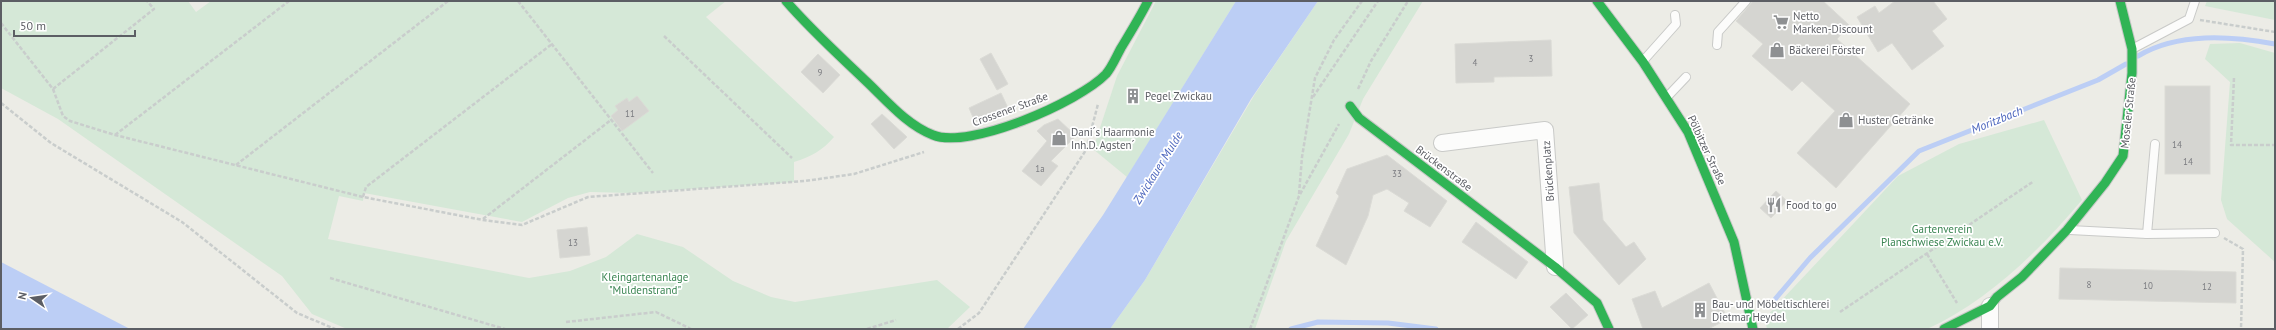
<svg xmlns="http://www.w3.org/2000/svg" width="2276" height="330" font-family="'PT Sans',sans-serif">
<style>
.green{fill:#d5e8d7}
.water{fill:#bccef5}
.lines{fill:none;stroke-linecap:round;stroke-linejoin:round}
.stream{stroke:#bccef5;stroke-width:5}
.building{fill:#d5d5d1;stroke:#dbdbd6}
.lane-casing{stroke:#c9cac8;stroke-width:10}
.street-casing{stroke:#c9cac8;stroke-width:18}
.fast-casing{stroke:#c8c8c7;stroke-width:11}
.path{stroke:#c9cdcc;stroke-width:2.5;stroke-dasharray:4 2;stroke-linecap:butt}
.lane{stroke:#fcfcfb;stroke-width:8}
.street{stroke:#fcfcfb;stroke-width:16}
.fast{stroke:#30b455;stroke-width:9}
.labels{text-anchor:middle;stroke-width:3.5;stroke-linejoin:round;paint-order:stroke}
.number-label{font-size:9px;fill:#7b7c80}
.poi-label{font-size:11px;fill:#5c5e64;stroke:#fff;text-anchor:start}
.street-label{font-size:11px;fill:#5c5e64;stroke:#fff}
.park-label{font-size:11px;fill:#3a8552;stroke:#fff}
.water-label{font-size:12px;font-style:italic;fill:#4b65bd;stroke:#fff}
</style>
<rect width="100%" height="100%" fill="#ecece6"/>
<g class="green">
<path d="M1,1h187l8,11 15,-11h515l-20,16 128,120c-11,13 -23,20 -40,25v20l-163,11 -41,-1 -22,6 -46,24 -158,-29 -1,8 -24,-5 -11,43 201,39 41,-7 36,-14 31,-23 46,13 50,34 38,16 24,5 142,-22 33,27 -23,22h-600l-35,-15 -30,-38 -224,-157 -57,-31z"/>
<path d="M1156,1h80l-109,176 -34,-28 24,-73z"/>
<path d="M1318,1h105l-60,98 -14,35 -63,107 -31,88h-145l35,-49 110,-186z"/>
<path d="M2207,1h68v19l-70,-14z"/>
<path d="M2240,43l35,10v209l-48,-43 -6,-19 9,-118 -25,-23 5,-15z"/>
<path d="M2044,120l38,80c-43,51 -94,101 -155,129h-160l-2,-11 133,-142 61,-32z"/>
</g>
<g class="water">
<path d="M1236,1h82l-67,98 -106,181 -35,49h-87l80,-114z"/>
<path d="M1,262l129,67h-129z"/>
</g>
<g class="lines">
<g class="stream">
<path d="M2138,56c40,-24 93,-20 137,-12"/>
<path d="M1771,304l39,-46 109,-107 179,-71 28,-16"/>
<path d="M1291,329l27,-7 70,1 48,6"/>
</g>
</g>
<g class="building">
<path d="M1753,1h70l26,24 -12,14 73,65 -74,84 -39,-35 38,-42 -33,-30 -10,10 -40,-35 11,-12 -27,-23z"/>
<path d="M1895,1h38l14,18 -15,12 12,15 -32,24 -20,-27 -14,9 -21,-35 18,-11 4,7z"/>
<path d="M1551,40l1,36 -58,1v5l-38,1 -1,-39z"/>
<path d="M991,53l17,31 -11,6 -17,-31z"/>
<path d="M818,54l22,21 -17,18 -22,-21z"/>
<rect x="2165" y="86" width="45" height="88"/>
<path d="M1001,93l7,15 -33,14 -6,-14z"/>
<path d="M637,96l12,15 -27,20 -11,-15 7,-6 -3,-4 12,-8 2,4z"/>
<path d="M882,114l25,23 -13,12 -23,-25z"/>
<path d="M1058,119l18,17 -25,25 7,5 -17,20 -19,-15 25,-30 -10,-10 7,-6z"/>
<path d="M1387,155l60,46 -17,26 -26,-16 5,-8 -22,-14 -14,6 -5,21 -22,49 -30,-19 23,-50 -3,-3 11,-24z"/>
<path d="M1599,183l4,37 23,27 8,-5 12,17 -27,26 -45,-52 -5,-46z"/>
<path d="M1776,191l11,10 -16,17 -11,-10z"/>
<path d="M1476,222l52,40 -12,17 -54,-37z"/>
<path d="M587,227l3,28 -30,3 -3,-28z"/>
<path d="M2060,268l176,4v31l-177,-4z"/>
<path d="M1709,283l19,36 -20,10h-65l-11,-30 23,-8 7,17z"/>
<path d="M1566,293l22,22 -16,14 -22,-22z"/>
</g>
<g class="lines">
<defs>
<g id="lane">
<path d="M1717,45l1,-13 28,-31"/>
<path d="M2134,48l55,-29 6,-18"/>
<path d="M1643,61l33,-37 -1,-9"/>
<path d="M1667,97l19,-20"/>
<path d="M2070,230l77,4 68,-1"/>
<path d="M2147,234l8,-90"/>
</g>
<g id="street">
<path d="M1442,143l103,-13 10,137"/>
<path d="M1990,329v-23"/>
</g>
<g id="fast">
<path d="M786,1c25,29 54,55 81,81 20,19 40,43 66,53 36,15 146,-33 173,-61 6,-7 10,-17 15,-26 9,-15 19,-31 27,-47"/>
<path d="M1597,1l46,61 45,70 46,110 19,87"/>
<path d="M1350,106l9,12 196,149 42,36 12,26"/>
<path d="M1944,329l46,-23 7,-9 25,-20 45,-47 38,-47 18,-27 9,-83v-24l-12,-48"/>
</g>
</defs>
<use href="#lane" class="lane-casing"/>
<use href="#street" class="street-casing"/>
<use href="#fast" class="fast-casing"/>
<g class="path">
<path d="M518,1l135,172"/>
<path d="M2200,20l75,12"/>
<path d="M1,23l52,66 101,-80 -7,-8"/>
<path d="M664,36l128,122"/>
<path d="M2234,78l-3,67h44"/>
<path d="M53,89l10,27 7,5 45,14 248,62 120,23 39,5 66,-28 217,-16 49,-7 70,-22"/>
<path d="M1358,89l13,-28 37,-60"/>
<path d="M1313,97l65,-96"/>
<path d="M1,103l50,40 131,79 115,91 38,16"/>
<path d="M115,135l174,-134"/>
<path d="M236,165l212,-164"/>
<path d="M1299,194l3,-37 13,-79 19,-38 28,-39"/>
<path d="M363,197l3,-10 186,-143"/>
<path d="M483,219l128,-99"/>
<path d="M2224,238l19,11 -2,80"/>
<path d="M1927,254l30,49"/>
<path d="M330,278l175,51"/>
<path d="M1840,312l194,-131"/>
<path d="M566,322l90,-10 35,17"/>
<path d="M867,329l29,-9"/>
<path d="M958,329l21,-16 107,-163 12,-46"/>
<path d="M1250,329l49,-133 40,-72"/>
</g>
<use href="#lane" class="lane"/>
<use href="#street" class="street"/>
<use href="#fast" class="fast"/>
</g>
<defs>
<symbol id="supermarket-bare" viewBox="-9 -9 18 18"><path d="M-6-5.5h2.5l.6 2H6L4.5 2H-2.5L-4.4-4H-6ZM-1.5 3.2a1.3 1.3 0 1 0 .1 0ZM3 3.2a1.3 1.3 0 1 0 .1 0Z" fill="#8e9092" stroke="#fff" stroke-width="2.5" paint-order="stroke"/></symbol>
<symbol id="shop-bare" viewBox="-9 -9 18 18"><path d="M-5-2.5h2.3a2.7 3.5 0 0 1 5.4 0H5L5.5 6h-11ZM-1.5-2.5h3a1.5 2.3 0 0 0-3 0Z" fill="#8e9092" stroke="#fff" stroke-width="2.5" paint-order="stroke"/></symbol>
<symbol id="building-bare" viewBox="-9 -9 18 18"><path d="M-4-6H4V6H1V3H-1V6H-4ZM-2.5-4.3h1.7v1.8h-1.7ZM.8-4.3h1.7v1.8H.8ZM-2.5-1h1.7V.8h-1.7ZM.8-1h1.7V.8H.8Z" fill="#8e9092" stroke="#fff" stroke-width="2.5" paint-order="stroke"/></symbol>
<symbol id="restaurant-bare" viewBox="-9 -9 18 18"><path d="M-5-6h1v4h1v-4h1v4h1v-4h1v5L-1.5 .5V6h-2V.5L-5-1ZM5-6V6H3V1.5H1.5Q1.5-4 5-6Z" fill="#8e9092" stroke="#fff" stroke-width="2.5" paint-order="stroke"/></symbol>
</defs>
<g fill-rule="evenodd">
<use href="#supermarket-bare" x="1770" y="11" width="22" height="22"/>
<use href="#shop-bare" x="1766" y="39" width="22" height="22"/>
<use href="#building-bare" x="1122" y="85" width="22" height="22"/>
<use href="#shop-bare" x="1835" y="109" width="22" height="22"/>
<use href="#shop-bare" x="1048" y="127" width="22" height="22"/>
<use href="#restaurant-bare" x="1763" y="194" width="22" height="22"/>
<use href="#building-bare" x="1689" y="299" width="22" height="22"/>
</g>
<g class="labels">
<g class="number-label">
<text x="1531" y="62">3</text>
<text x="1475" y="66">4</text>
<text x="820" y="76">9</text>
<text x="630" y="117">11</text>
<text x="2177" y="148">14</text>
<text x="2188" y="165">14</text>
<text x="1040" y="172">1a</text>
<text x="1397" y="177">33</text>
<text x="573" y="246">13</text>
<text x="2089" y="288">8</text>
<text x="2148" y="289">10</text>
<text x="2207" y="290">12</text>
</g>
<g class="poi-label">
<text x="1793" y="20">Netto<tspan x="1793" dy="13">Marken-Discount</tspan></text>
<text x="1789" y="54">Bäckerei Förster</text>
<text x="1145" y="100">Pegel Zwickau</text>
<text x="1858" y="124">Huster Getränke</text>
<text x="1071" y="136">Dani´s Haarmonie<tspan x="1071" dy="13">Inh.D. Agsten´</tspan></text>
<text x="1786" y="209">Food to go</text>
<text x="1712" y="308">Bau- und Möbeltischlerei<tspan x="1712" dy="13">Dietmar Heydel</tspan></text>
</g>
<g class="street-label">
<text transform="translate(1010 109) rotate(-20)" y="4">Crossener Straße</text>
<text transform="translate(2128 113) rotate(-84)" y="4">Moseler Straße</text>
<text transform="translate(1707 150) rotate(65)" y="4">Pölbitzer Straße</text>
<text transform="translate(1444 168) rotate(37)" y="4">Brückenstraße</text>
<text transform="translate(1548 171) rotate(-94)" y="4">Brückenplatz</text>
</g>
<g class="park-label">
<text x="1942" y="233">Gartenverein<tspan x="1942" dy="13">Planschwiese Zwickau e.V.</tspan></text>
<text x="645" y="281">Kleingartenanlage<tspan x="645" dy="13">"Muldenstrand"</tspan></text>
</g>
<g class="water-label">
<text transform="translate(1997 120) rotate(-22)" y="4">Moritzbach</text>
<text transform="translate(1158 168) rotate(-58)" y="4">Zwickauer Mulde</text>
</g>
</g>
<rect width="2276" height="330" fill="none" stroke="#5c5e64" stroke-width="4"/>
<g transform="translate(32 298) rotate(283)" stroke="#ffffff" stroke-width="3" paint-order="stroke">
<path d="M0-3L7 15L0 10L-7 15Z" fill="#5c5e64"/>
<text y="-6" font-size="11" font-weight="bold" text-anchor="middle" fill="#5c5e64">N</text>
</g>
<path d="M14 30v6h121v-6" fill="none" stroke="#5c5e64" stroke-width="2"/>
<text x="20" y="30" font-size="12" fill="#5c5e64" stroke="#ffffff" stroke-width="3" paint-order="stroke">50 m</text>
</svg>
